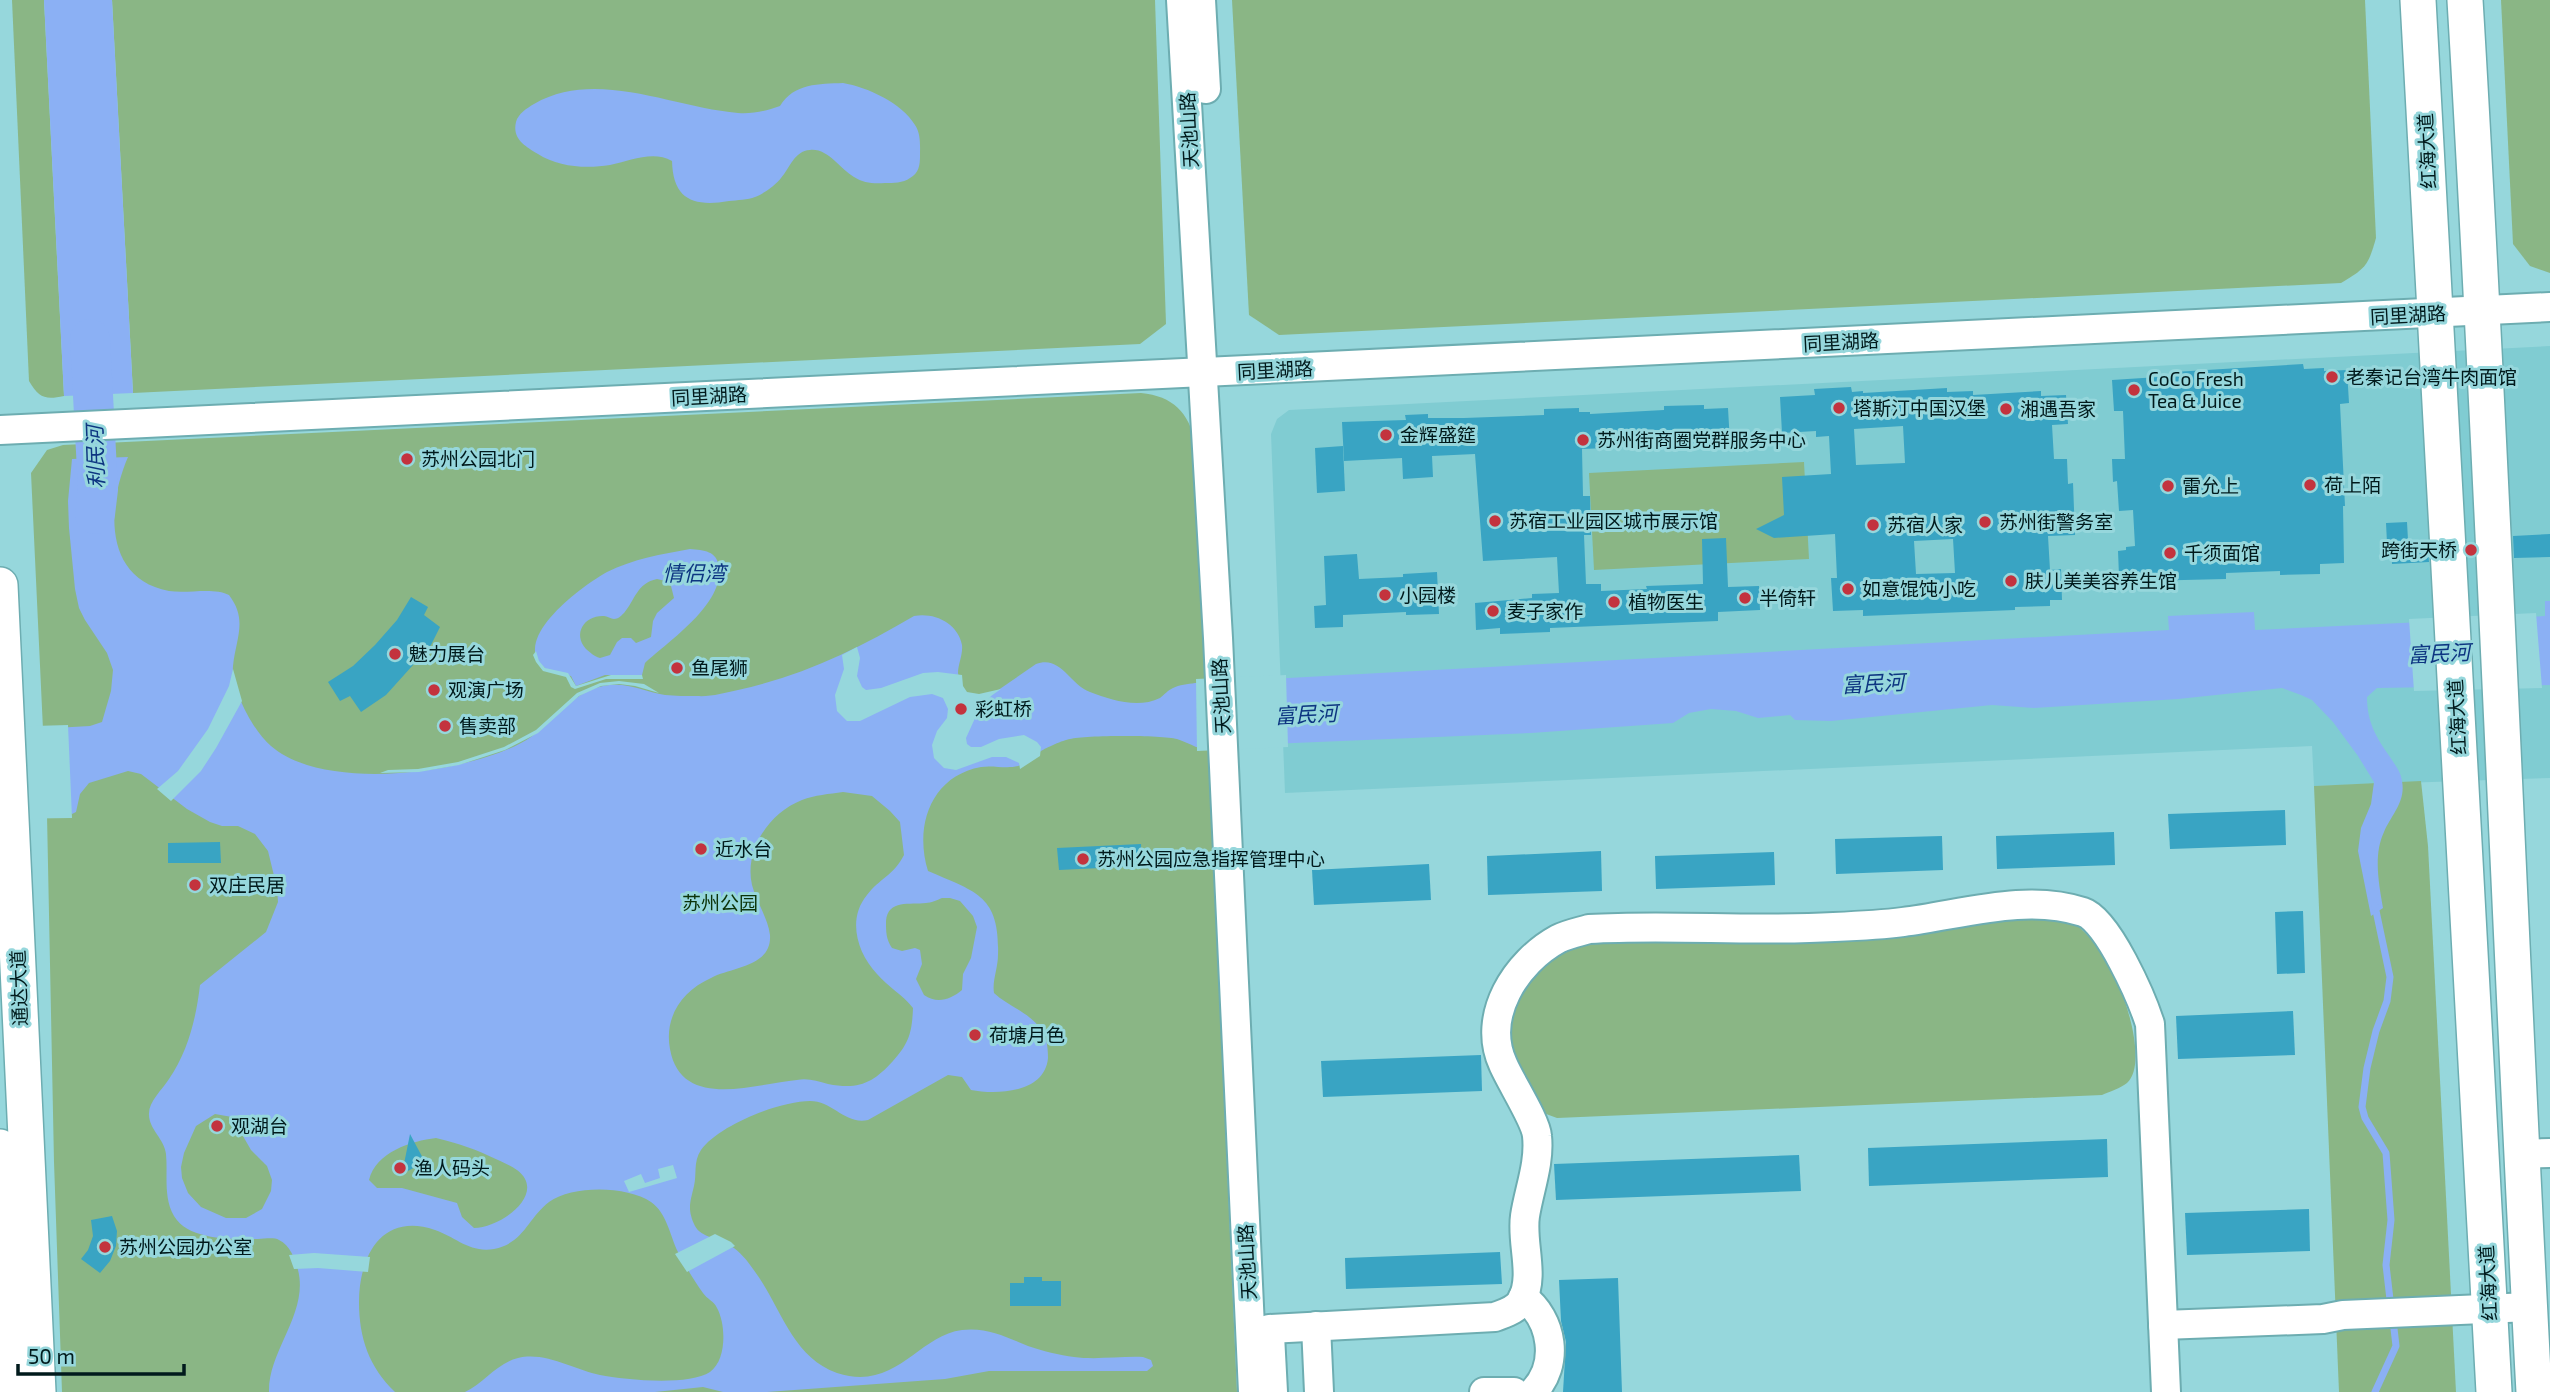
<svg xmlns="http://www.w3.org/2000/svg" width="2550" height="1392" font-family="'Exo 2','Noto Sans SC',sans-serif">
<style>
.built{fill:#80ccd2}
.green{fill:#8ab685}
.water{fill:#8bb0f4;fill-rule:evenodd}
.pier{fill:#96d7dc}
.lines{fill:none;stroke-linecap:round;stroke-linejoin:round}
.stream{stroke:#8bb0f4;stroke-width:7}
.river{stroke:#8bb0f4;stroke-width:40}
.building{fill:#39a4c3;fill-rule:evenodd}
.minor-casing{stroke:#6dadb1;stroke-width:32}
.major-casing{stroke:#6dadb1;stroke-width:38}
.minor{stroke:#fff;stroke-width:28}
.major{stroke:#fff;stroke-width:35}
.poi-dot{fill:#c3333e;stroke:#96d7dc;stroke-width:2.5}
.labels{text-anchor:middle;stroke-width:6;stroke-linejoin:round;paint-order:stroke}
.street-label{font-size:19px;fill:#011a1c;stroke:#96d7dc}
.poi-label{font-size:19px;fill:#011a1c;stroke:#96d7dc;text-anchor:start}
.park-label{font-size:19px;fill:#0c3308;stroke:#96d7dc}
.water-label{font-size:21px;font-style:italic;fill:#0d3581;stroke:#96d7dc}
</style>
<rect width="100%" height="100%" fill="#96d7dc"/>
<path class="built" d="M2550,346v432l-236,8 -2,-40 -1027,47 -14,-359 6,-15 12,-9z"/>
<g class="green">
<path d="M12,0h32l20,396c-19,4 -25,2 -35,-15z"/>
<path d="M112,0h1043l11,324 -26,20 -1007,49z"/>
<path d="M1232,0h1133l11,238c-8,28 -10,30 -35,45l-1062,52 -30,-20z"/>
<path d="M2501,0h49v273l-20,-7 -17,-22z"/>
<path d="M1141,393c32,3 48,20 54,49l42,950h-1175l-8,-230 -7,-347 -16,-342 16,-23 16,-5z"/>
<path d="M1804,462l5,97 -215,11 -5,-97z"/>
<path d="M2421,781l7,65 28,546h-117l-25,-606z"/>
<path d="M2060,914c21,12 33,25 46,45 15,22 44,103 21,124 -6,5 -18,9 -25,12l-545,23 -19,-7 -29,-64 3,-38 33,-52 40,-14z"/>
</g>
<g class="water">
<path d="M44,0h68l21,393 -69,3z"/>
<path d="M843,83c24,4 59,20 72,42 6,9 5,20 5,31 0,9 -1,17 -10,22 -7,5 -17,5 -25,5 -11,1 -22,0 -31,-6 -14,-8 -26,-29 -44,-27 -16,1 -20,18 -29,28 -5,7 -18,16 -26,19 -7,3 -18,3 -26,4 -35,6 -56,-1 -57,-40 -19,-11 -42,0 -62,4 -24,4 -52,2 -72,-11 -13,-8 -26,-15 -22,-32 2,-8 11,-14 18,-18 63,-36 139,4 204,9 15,1 28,-2 42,-7 14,-23 39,-22 63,-23z"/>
<path d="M128,457c-21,48 -25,122 41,134 19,3 44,-4 60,4 19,25 7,43 4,71 -2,23 20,65 38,80 53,46 192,28 250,-3 30,-15 47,-50 82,-57 23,-5 40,5 62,9 10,1 21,1 32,1 13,1 28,-3 41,-6 64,-14 120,-41 176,-74 20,-4 44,7 48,29 1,10 -4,19 -4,28 1,7 5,16 7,22h26l45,-31c25,-9 33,20 54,28 21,8 48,17 70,6 4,-3 8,-8 13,-10 6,-3 15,-4 22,-5l974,-53 -1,-14 86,-4 1,18 290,-14v-15h5v84l-173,3 -10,9c0,25 9,40 23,60 5,8 11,15 12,24 4,21 -11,34 -18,51 -11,23 -5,52 -1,76l-12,8 -13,-65 3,-23 10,-24 3,-22 -16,-26 -25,-34 -21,-22 -11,-5 -19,-7 -104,11 -144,9 -42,-3 -161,16 -36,-1 -5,-5 -32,3 -22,-7 -25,-2 -22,4 -16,10 -142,10 -335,14c-6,-3 -13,-6 -19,-8 -15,-4 -92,-4 -107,0 -7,1 -24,9 -29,12 -8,5 -14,12 -23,15 -12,3 -25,-1 -37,1 -50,9 -67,59 -53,104 48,21 72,24 70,84 0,13 -6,26 -4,38 15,14 37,20 48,38 5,7 6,18 6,27 -3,35 -51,37 -77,32l-9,-13 -14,-2 -80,45c-23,5 -35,-19 -58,-19 -30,0 -91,24 -109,49 -8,12 -4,24 -7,36 -4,17 -7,23 1,40 6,12 25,12 36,20 9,6 16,14 22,23 27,35 38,88 84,104 59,19 80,-37 125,-43 25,-3 44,7 66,16 14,5 32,9 46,11 22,3 47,-1 69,0l8,3 2,6 -6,5h-158l-44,8 -178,13h-44l-20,-5 -48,5h-190c19,-9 32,-29 53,-34 27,-7 57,12 82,17 25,5 89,11 110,-3 17,-12 16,-48 7,-64 -3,-7 -10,-9 -14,-15 -8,-11 -19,-29 -25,-41 -8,-16 -11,-39 -27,-50 -24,-16 -78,-17 -102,0 -21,16 -25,41 -55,47 -25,4 -38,-12 -59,-19 -53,-18 -76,26 -76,72 0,36 10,65 36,90h-126c-1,-41 40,-79 29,-122 -3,-11 -8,-25 -19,-30 -5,-3 -15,-1 -21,-1 -25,0 -69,2 -84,-23 -11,-19 -6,-42 -8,-62 -1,-14 -17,-25 -17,-39 -1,-13 13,-25 20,-36 19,-28 27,-60 31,-94l66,-53 12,-30 -1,-14 -9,-37 -13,-17 -17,-8h-16l-12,-4 -23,-13 -46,-35 -13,-3 -39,12 -9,11 -4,18 -4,2 -72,-83 90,-5 12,-4 9,-31 2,-21 -6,-17 -22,-33 -6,-12 -4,-19 -6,-61 -1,-27 4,-42zM843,792l29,4 18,15 10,11 4,33c-10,20 -25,24 -37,40 -20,24 -10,58 10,79 11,13 25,20 36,34 -1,25 -4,35 -20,53 -20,22 -34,29 -65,23 -11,-3 -20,-6 -31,-4 -43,4 -116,31 -127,-31 -6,-32 12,-58 41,-71 21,-11 61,-11 59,-43 -2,-17 -14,-34 -18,-50 -8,-35 17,-72 50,-85 13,-5 27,-6 41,-8zM942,898h8l10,3 13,15 4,11 -6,31 -8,16 -1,16c-12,10 -25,14 -38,5l-8,-16 6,-15 -2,-14 -5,-2 -13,3 -10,-3c-6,-9 -6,-16 -6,-27 2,-22 24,-16 40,-18 5,0 11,-3 16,-5zM215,1114l17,3 19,33 16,16 5,14 -1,11 -9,18 -16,9h-20l-25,-11 -13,-14 -6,-15 -1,-11 3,-14 12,-27zM436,1138c25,6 39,11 62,22 6,3 14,6 19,10 31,23 -16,58 -43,58l-12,-11 -5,-14 -55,-15h-25l-8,-8c7,-28 42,-39 67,-42z"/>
<path d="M690,549c14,1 27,2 29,18 5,37 -49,73 -74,96l-3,12h-37l-29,11 -5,-10c-8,-2 -19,-3 -26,-8 -37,-29 40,-84 62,-96 26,-13 55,-18 83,-23zM657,579l13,3 4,16 -17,15 -4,8 -2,16 -15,6 -5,-5h-9l-5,4 -7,13 -10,3c-7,-2 -9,-5 -14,-9 -14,-16 -1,-34 18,-33 3,0 7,3 10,3 4,0 7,-3 10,-6 11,-13 13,-30 33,-34z"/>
</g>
<g class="pier">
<path d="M2536,613l6,75 -128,3 -5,-72z"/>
<path d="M857,647l3,11 -3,18 5,11 4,3 15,-2 42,-15 15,-1 24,3 1,11 4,6 12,2 22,-5 -10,7 -15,20 -10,22 1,6 4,3h10l18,-8 25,-4 13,7 4,5 -1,9 -20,13 -1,-6 -13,-6h-14l-36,13 -12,-2 -10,-10 -2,-13 5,-14 10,-13 1,-9 -5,-11 -11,-4 -22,3 -50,24h-13l-10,-10 -2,-16 9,-26 -2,-14z"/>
<path d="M536,651l3,10 6,7 23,5 8,13 35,-11h31l1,4h-37l-31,10 -4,-2 -5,-10 -23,-6 -7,-9 -3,-7z"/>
<path d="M233,669l9,32 -26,47 -15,23 -30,30 -14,-12 21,-18 30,-42 21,-43z"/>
<path d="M1286,675l2,72 -91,4 -1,-72z"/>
<path d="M619,681l25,3 15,9 -24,-7 -16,-2 -18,2 -22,10 -41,37 -33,17 -46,15 -40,7 -39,1 8,-3 30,-1 40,-7 46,-15 32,-17 41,-37 23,-10z"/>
<path d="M68,725l4,93 -72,1v-92z"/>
<path d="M673,1165l4,13 -48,14 -5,-11 17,-7 4,9 15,-5 -2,-9z"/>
<path d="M715,1234l16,8 4,4 -48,26 -12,-18z"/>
<path d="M314,1253l56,4 -2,15 -50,-4 -24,1 -5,-14z"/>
</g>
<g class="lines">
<g class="stream">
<path d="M2375,906l15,71 -3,24 -11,30 -9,37 -5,39 3,11 21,35 5,67 -5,45 5,43"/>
<path d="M2375,1392l21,-46 -3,-26"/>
</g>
<path class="river" d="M90,339l8,150 -3,25"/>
</g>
<g class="building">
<path d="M2303,364l1,5 20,-1v3l23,-1 2,33 -9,1 5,102h-2l1,57 -24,1v10l-40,1v-4l-54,2v6l-84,2v-6l-23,1 -1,-25 8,-1v-3l9,-1 -2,-36 -14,1 -2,-30 -4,1 -1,-23h13l-2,-48h-9l-2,-31 62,-4v-4z"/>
<path d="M1851,387l1,5 11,-1v2l84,-5v4l26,-1v4l68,-4v5l25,-1 2,29 -16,1 2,34h13l1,25 5,-1 2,52 -27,1 2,34 11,-1 1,31h-12v6l-35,1v3l-152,6v-6l-30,1 -2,-33h6l-2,-44 -61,4 -18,-9 28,-14 -2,-38 49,-3 -2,-38 -13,1v-6l-34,2 -2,-36 35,-2 -1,-6zM1903,426l2,37 -49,2 -2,-36zM1953,539l2,34 -39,1 -2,-33z"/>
<path d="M1704,405v4l24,-1 2,35 -148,6 1,47h7l1,39h-7l2,49h15v7l46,-2 -1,-3 57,-2 -1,-45 24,-1 2,49 31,-1 1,24 -42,2v9l-168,7v4l-50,2v-6l-24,2 -1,-27 57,-5v-4l27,-1 -2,-36 -74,4 -8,-107 -43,2 1,21 -30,2 -1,-21 -58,3 -2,-39 64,-2 -1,-5 23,-1v4h36l80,-3v-6l35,-1v4h11v2l74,-4v-4z"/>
<path d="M1343,446l2,45 -28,2 -2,-45z"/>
<path d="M2407,522l1,18h19l2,22 -37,2 -1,-21h-4l-1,-20z"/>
<path d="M2550,534v23l-36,1 -1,-22z"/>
<path d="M1357,554l2,25 44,-2v-3l34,-2 2,42 -33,1v-3l-63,3v12l-28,1 -1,-22 12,-1 -2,-49z"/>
<path d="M411,597l17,10 -4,8 16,12 -9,18 -45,50 -25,17 -11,-16 -10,5 -12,-19 25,-16 22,-21 22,-25z"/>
<path d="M2285,810l1,35 -116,4 -2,-35z"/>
<path d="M2114,832l1,33 -118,4 -1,-33z"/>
<path d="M1942,836l1,34 -107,4 -1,-35z"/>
<path d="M220,842l1,21h-53v-20z"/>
<path d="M1141,844l1,22 -83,4 -2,-22z"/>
<path d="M1601,851l1,40 -114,4 -1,-39z"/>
<path d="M1774,852l1,33 -119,4 -1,-33z"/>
<path d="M1429,864l2,36 -117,5 -2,-35z"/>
<path d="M2303,911l2,62 -28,1 -2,-62z"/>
<path d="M2293,1011l2,44 -117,4 -2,-43z"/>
<path d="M1481,1055l1,36 -159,6 -2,-36z"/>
<path d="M410,1134l15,28 -23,12z"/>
<path d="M2107,1139l1,38 -239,9 -1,-38z"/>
<path d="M1799,1155l2,36 -245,9 -2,-36z"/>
<path d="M2309,1209l1,42 -123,4 -2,-42z"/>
<path d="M112,1216l5,15 -1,15 -6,15 -10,12 -19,-14 7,-9 5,-14 -2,-16z"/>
<path d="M1500,1252l2,32 -156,5 -1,-31z"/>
<path d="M1024,1277h18v4h19v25h-51v-23h14z"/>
<path d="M1618,1278l4,114h-59l3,-50 -5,-21 -2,-41z"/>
</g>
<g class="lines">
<defs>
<g id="minor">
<path d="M1181,0l37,638 35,754"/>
<path d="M1201,0l5,89"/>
<path d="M0,430l2550,-123"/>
<path d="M2522,1154l28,-1"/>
<path d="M1523,1297c30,22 37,68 10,95"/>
<path d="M2163,1325l160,-6 20,-4 187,-8"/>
<path d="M1316,1326l3,66"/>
<path d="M1269,1329l226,-12c10,-4 22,-7 27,-17 13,-25 -1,-57 3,-84 4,-26 15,-53 12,-80 -1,-15 -27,-55 -34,-72 -22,-48 13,-102 55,-125 10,-5 21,-7 31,-10 81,-5 163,3 245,-2 23,-1 46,-2 69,-5 58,-7 122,-29 180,-10 25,8 59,87 67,112l16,368"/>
<path d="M1270,1335l3,57"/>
<path d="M1484,1392h30"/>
</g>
<g id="major">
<path d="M2418,0l76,1392"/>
<path d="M2465,0c28,464 44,928 69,1392"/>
<path d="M0,585l38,807"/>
<path d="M0,1147l13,245"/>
</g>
</defs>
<use href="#minor" class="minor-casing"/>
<use href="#major" class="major-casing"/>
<use href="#minor" class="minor"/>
<use href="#major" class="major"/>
</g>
<g class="poi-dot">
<circle cx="2332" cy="377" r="7"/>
<circle cx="2134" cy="390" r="7"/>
<circle cx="1839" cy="408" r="7"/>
<circle cx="2006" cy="409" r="7"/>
<circle cx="1386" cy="435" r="7"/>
<circle cx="1583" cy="440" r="7"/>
<circle cx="407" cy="459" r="7"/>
<circle cx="2310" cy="485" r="7"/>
<circle cx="2168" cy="486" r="7"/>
<circle cx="1495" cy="521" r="7"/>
<circle cx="1985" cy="522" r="7"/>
<circle cx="1873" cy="525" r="7"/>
<circle cx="2471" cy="550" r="7"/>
<circle cx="2170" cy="553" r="7"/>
<circle cx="2011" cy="581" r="7"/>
<circle cx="1848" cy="589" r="7"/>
<circle cx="1385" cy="595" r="7"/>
<circle cx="1745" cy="598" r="7"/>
<circle cx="1614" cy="602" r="7"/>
<circle cx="1493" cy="611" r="7"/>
<circle cx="395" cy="654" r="7"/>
<circle cx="677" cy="668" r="7"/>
<circle cx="434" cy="690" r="7"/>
<circle cx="961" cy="709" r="7"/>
<circle cx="445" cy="726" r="7"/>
<circle cx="701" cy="849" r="7"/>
<circle cx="1083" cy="859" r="7"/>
<circle cx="195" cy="885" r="7"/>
<circle cx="975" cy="1035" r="7"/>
<circle cx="217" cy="1126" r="7"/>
<circle cx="400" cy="1168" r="7"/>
<circle cx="105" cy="1247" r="7"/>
</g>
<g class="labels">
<g class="street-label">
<text transform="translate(1189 130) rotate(-93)" y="7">天池山路</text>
<text transform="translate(2427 151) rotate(-93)" y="7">红海大道</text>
<text transform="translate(2408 315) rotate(-3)" y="7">同里湖路</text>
<text transform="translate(1841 342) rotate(-3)" y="7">同里湖路</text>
<text transform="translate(1275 370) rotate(-3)" y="7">同里湖路</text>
<text transform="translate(709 396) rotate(-3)" y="7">同里湖路</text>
<text transform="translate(1221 696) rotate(-93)" y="7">天池山路</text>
<text transform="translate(2457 717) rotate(-93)" y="7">红海大道</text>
<text transform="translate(19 988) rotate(-92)" y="7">通达大道</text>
<text transform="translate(1247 1262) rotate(-93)" y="7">天池山路</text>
<text transform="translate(2488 1283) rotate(-93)" y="7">红海大道</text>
</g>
<g class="poi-label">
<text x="2346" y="384">老秦记台湾牛肉面馆</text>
<text x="2148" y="386">CoCo Fresh<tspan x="2148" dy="22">Tea &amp; Juice</tspan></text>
<text x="1853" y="415">塔斯汀中国汉堡</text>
<text x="2020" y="416">湘遇吾家</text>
<text x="1400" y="442">金辉盛筵</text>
<text x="1597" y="447">苏州街商圈党群服务中心</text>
<text x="421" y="466">苏州公园北门</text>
<text x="2324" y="492">荷上陌</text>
<text x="2182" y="493">雷允上</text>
<text x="1509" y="528">苏宿工业园区城市展示馆</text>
<text x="1999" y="529">苏州街警务室</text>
<text x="1887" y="532">苏宿人家</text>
<text x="2457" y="557" text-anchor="end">跨街天桥</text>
<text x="2184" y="560">千须面馆</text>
<text x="2025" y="588">肤儿美美容养生馆</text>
<text x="1862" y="596">如意馄饨小吃</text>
<text x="1399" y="602">小园楼</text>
<text x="1759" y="605">半倚轩</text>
<text x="1628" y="609">植物医生</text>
<text x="1507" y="618">麦子家作</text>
<text x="409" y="661">魅力展台</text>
<text x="691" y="675">鱼尾狮</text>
<text x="448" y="697">观演广场</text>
<text x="975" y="716">彩虹桥</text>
<text x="459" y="733">售卖部</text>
<text x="715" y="856">近水台</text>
<text x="1097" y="866">苏州公园应急指挥管理中心</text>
<text x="209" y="892">双庄民居</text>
<text x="989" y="1042">荷塘月色</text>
<text x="231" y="1133">观湖台</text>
<text x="414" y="1175">渔人码头</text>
<text x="119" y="1254">苏州公园办公室</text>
</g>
<g class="park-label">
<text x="720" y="910">苏州公园</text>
</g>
<g class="water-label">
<text transform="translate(96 457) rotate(-92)" y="7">利民河</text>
<text x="694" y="581">情侣湾</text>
<text transform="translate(2439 654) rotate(-3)" y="7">富民河</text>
<text transform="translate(1873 684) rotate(-3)" y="7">富民河</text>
<text transform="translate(1306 715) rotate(-3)" y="7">富民河</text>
</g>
</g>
<path d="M18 1364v10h166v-10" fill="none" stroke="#011a1c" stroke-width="3.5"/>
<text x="28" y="1364" font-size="21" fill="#011a1c" stroke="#96d7dc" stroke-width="5" paint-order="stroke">50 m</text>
</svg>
